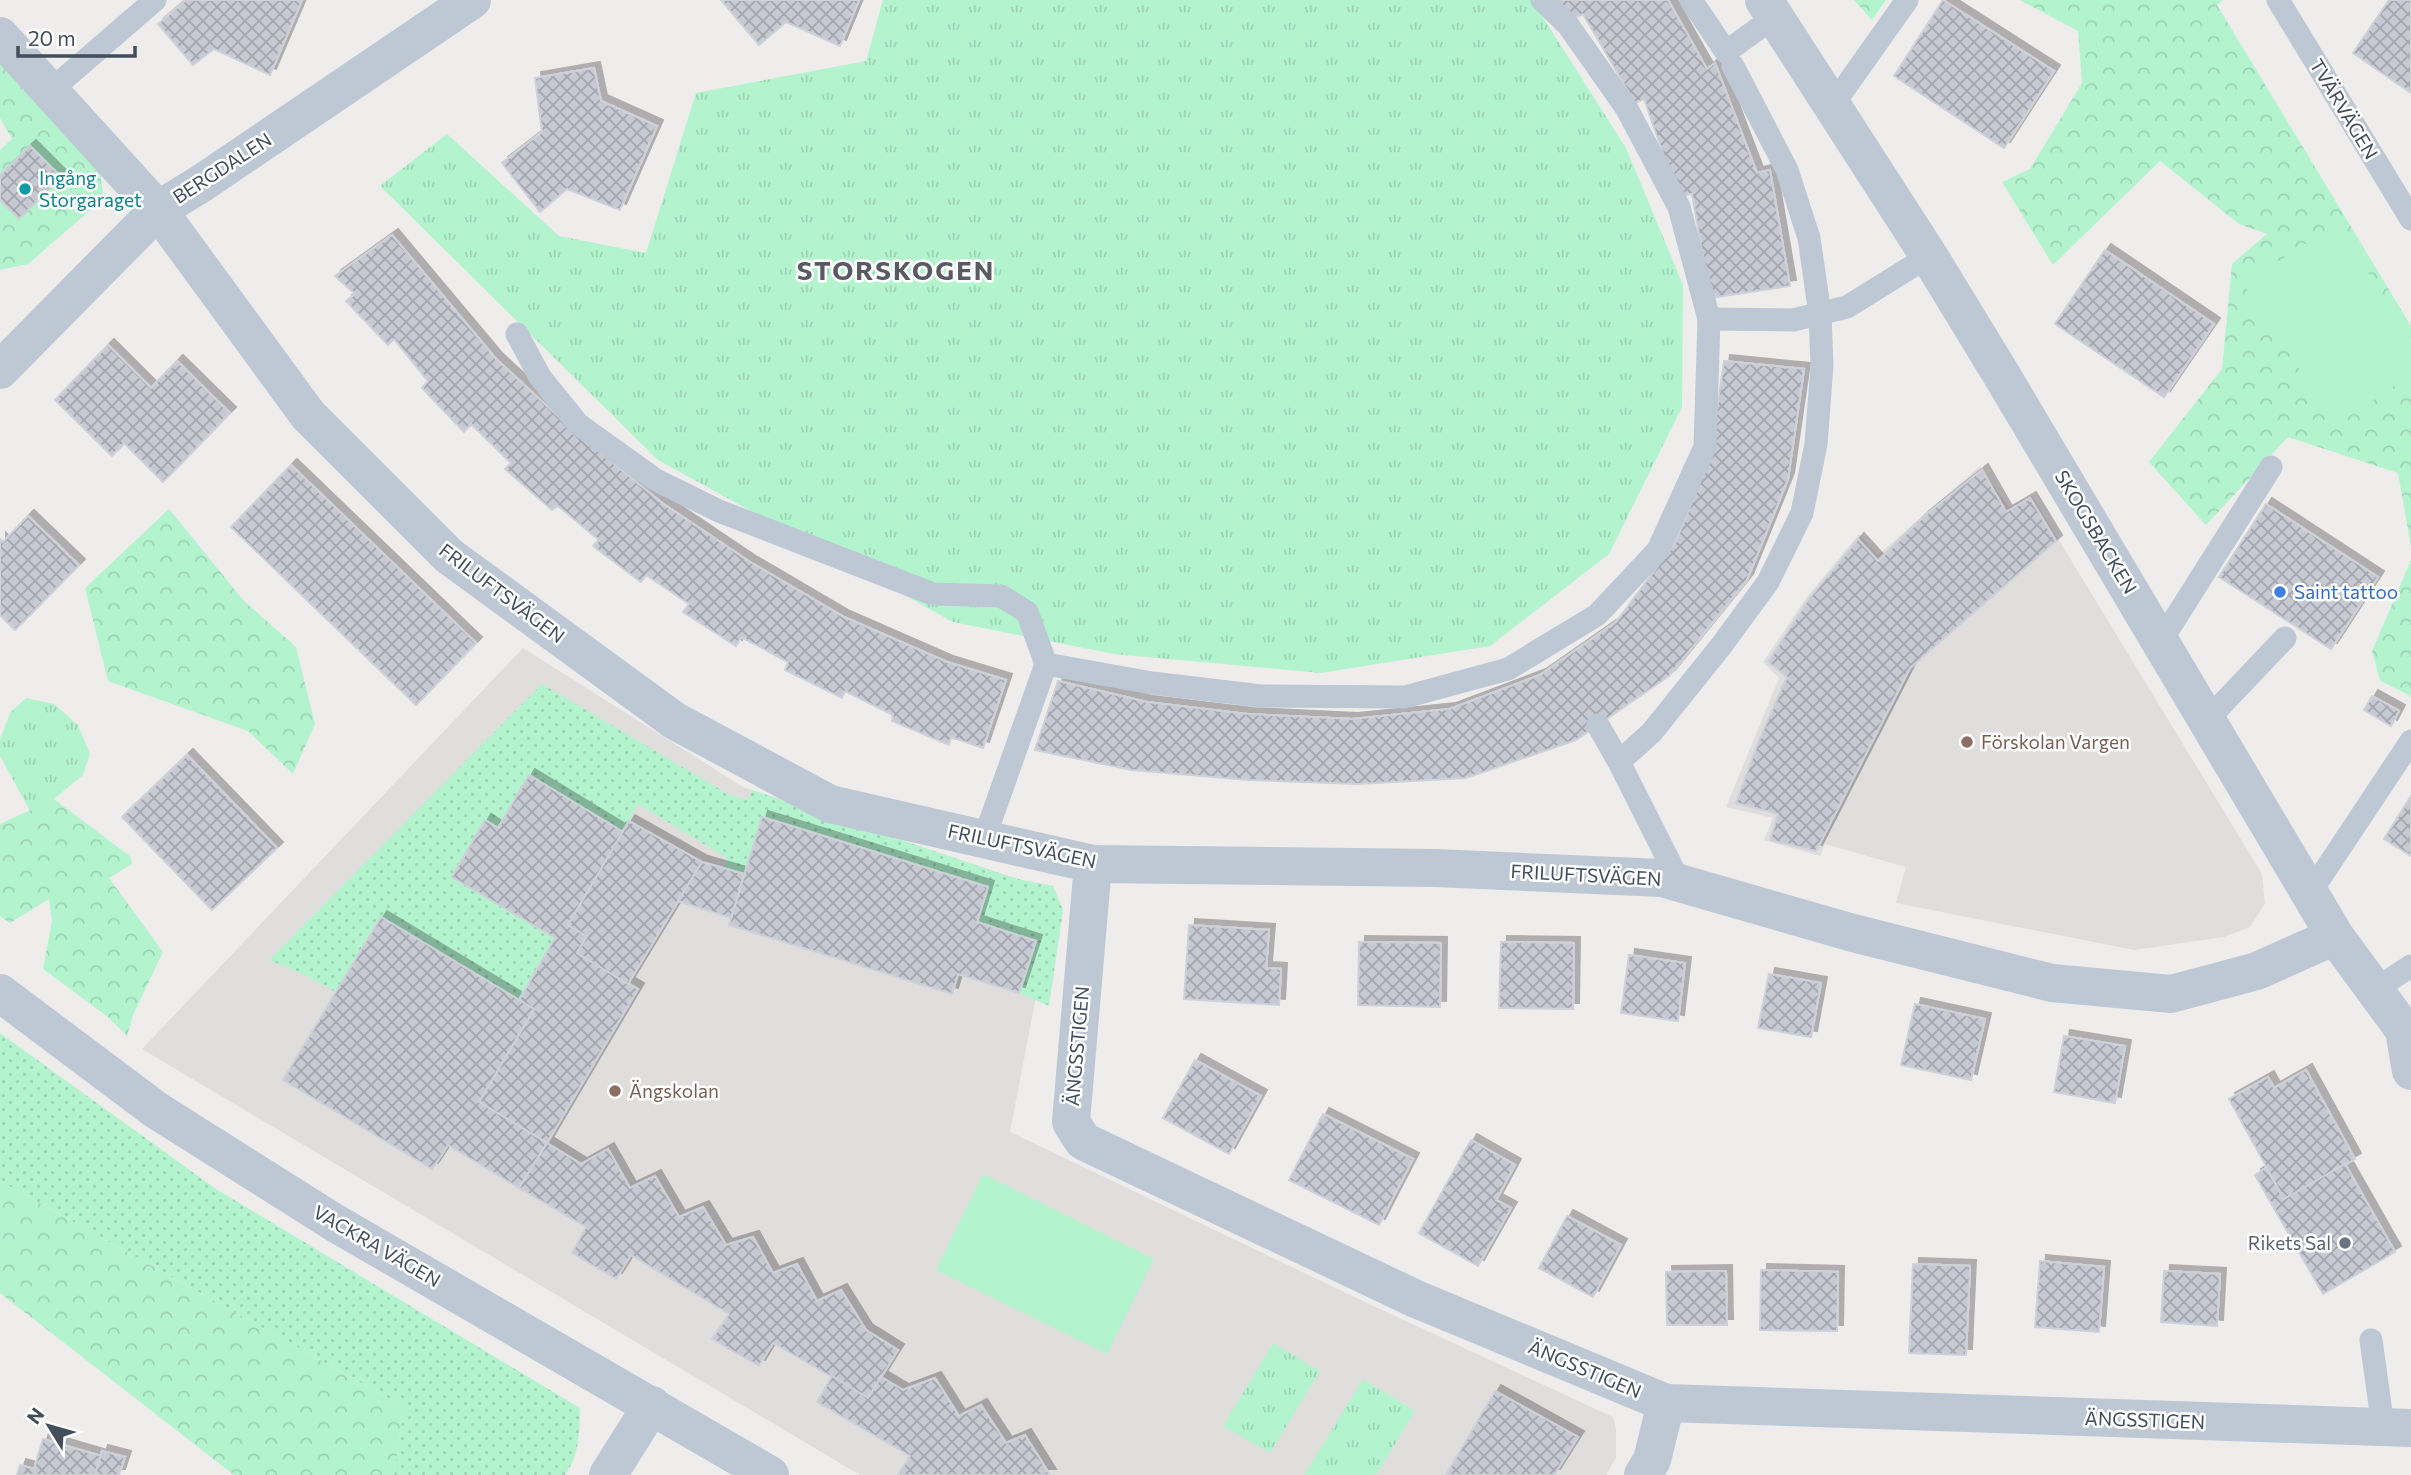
<svg xmlns="http://www.w3.org/2000/svg" width="2411" height="1475" font-family="Commissioner,sans-serif">
<style>
.education{fill:#e0dddd}
.grass{fill:url(#grass-dots)}
.forest{fill:url(#forest-crowns)}
.park{fill:url(#park-tufts)}
.garden{fill:#b3f4cf}
.building{fill:url(#building-cross-hatch);stroke:#cfd1d9;stroke-width:2;filter:url(#shadow)}
.lines{fill:none;stroke-linecap:round;stroke-linejoin:round}
.service{stroke:#bdc8d4;stroke-width:23}
.minor{stroke:#bdc8d4;stroke-width:38}
.culture-dot{fill:#0f9aa8;stroke:#fff;stroke-width:2.5}
.shop-dot{fill:#3f7fe0;stroke:#fff;stroke-width:2.5}
.education-dot{fill:#8d6e63;stroke:#fff;stroke-width:2.5}
.worship-dot{fill:#6b7280;stroke:#fff;stroke-width:2.5}
.labels{text-anchor:middle;stroke-width:5;stroke-linejoin:round;paint-order:stroke}
.street-label{font-size:19px;fill:#424e5c;stroke:#fff}
.culture-label{font-size:19px;fill:#0d838f;stroke:#fff;text-anchor:start}
.shop-label{font-size:19px;fill:#366cbe;stroke:#fff;text-anchor:start}
.education-label{font-size:19px;fill:#785e54;stroke:#fff;text-anchor:start}
.worship-label{font-size:19px;fill:#5b616d;stroke:#fff;text-anchor:end}
.district-label{font-size:26px;font-weight:bold;letter-spacing:2px;fill:#585c62;stroke:#fff}
</style>
<defs>
<pattern id="grass-dots" width="8" height="8" patternUnits="userSpaceOnUse" patternTransform="scale(1.75)"><rect width="8" height="8" fill="#b3f4cf"/><path d="M2 2h.1M6 6h.1" fill="none" stroke="#9bd3b4" stroke-width="1.8" stroke-linecap="round"/></pattern>
<pattern id="forest-crowns" width="20" height="18" patternUnits="userSpaceOnUse" patternTransform="scale(1.75)"><rect width="20" height="18" fill="#b3f4cf"/><path d="M2 6a3 3 0 1 1 6 0M12 15a3 3 0 1 1 6 0" fill="none" stroke="#9bd3b4"/></pattern>
<pattern id="park-tufts" width="24" height="20" patternUnits="userSpaceOnUse" patternTransform="scale(1.75)"><rect width="24" height="20" fill="#b3f4cf"/><path d="M3 7l-1-3M5 7V3M7 7l1-3M15 17l-1-3M17 17v-4M19 17l1-3" fill="none" stroke="#9bd3b4"/></pattern>
<pattern id="building-cross-hatch" width="8" height="8" patternUnits="userSpaceOnUse" patternTransform="scale(1.75)"><rect width="8" height="8" fill="#c7cad3"/><path d="M0 0l8 8M0 8l8-8" fill="none" stroke="#a3a6ae"/></pattern>
<filter id="shadow"><feDropShadow dx="6" dy="-6" stdDeviation="0" flood-color="#0004"/></filter>
</defs>
<rect width="100%" height="100%" fill="#efecec"/>
<g class="education">
<path d="M1980,466l29,41 23,-11 230,378 3,29 -15,24 -26,10 -90,13 -238,-47 10,-36 -81,-23 -5,12 -56,-16 9,-22 -47,-11 53,-129 -16,-16 43,-64 53,-64 19,21z"/>
<path d="M523,648l220,139 313,105 -46,240 357,171 246,114 3,12v29l-10,17h-746l-718,-426z"/>
</g>
<g class="grass">
<path d="M542,684l186,110 20,6 4,-10 262,88 39,8 10,24 -14,96 -30,-13 16,-52 -58,-19 11,-35 -226,-69 -18,56 -19,-5 2,-11 -89,-54 -15,28 -94,-56 -31,52 -13,-7 -33,56 103,61 -36,62 -138,-83 -45,75 -31,-17 -36,-15z"/>
<path d="M0,1033l216,156 364,219c-1,24 0,47 -15,67h-171l10,-68 -404,-226z"/>
</g>
<g class="forest">
<path d="M1854,0h32l-14,20z"/>
<path d="M2020,0h203l-6,5 194,321v221l-13,-74 -110,-36 -82,88 -57,-63 73,-93 10,-105 35,-30 -28,-10 -79,-63 -107,104 -51,-83 28,-13 52,-86 -4,-52z"/>
<path d="M0,62l100,112 4,24 -76,66 -28,6v-120l12,-11 -12,-21z"/>
<path d="M169,509l75,92 52,46 19,77 -22,50 -45,-43 -140,-50 -23,-93z"/>
<path d="M2411,560v138l-2,-3 -29,-14 -8,-30z"/>
<path d="M54,799l77,58 1,7 -23,14 54,74 -30,63 -6,21 -19,-19 -65,-48 9,-48 -3,-22 -39,24 -10,-7v-92z"/>
<path d="M0,1181l404,226 -10,68h-160l-234,-182z"/>
</g>
<g class="park">
<path d="M883,0h649l94,148 57,137 -1,122 -73,147 -119,92 -169,27 -207,-19 -161,-32 -295,-162 -278,-274 67,-52 112,102 87,17 50,-160 170,-32z"/>
<path d="M26,698l28,6 24,21 12,29 -7,21 -29,24 -24,12 -30,-55v-17l10,-26z"/>
<path d="M1273,1343l47,28 -50,82 -47,-27z"/>
<path d="M1363,1379l52,32 -39,64h-72z"/>
</g>
<g class="garden">
<path d="M2336,224l75,114v37l-75,50 -93,-141z"/>
<path d="M983,1174l171,85 -47,95 -171,-84z"/>
</g>
<g class="building">
<path d="M186,0h116l-32,75 -56,-26 -21,16 -35,-41z"/>
<path d="M721,0h138l-19,46 -54,-24 -27,23z"/>
<path d="M1558,0h110l39,69 8,-6 42,110 13,-3 20,116 -80,12 -18,-104 -14,2 -34,-97 -9,4 -52,-89 -10,5z"/>
<path d="M1943,0l111,71 -50,77 -110,-72z"/>
<path d="M2389,0h22v93l-58,-40z"/>
<path d="M594,68l7,33 56,25 -37,84 -53,-21 -27,23 -38,-49 40,-31 -7,-54z"/>
<path d="M30,146l31,31 -42,42 -19,-19v-25z"/>
<path d="M392,235l104,124 79,73 87,71 88,59 94,55 103,45 59,18 -23,68 -32,-11 -2,8 -57,-24 1,-6 -48,-24 -3,7 -57,-28 3,-8 -47,-25 -5,9 -53,-34 6,-8 -43,-29 -5,7 -48,-36 6,-6 -41,-34 -6,4 -47,-41 6,-6 -40,-39 -7,8 -42,-44 6,-7 -34,-42 -6,6 -42,-44 9,-7 -20,-18z"/>
<path d="M2105,250l109,74 -50,73 -109,-73z"/>
<path d="M108,345l43,43 26,-27 53,52 -67,69 -39,-39 -12,13 -57,-56z"/>
<path d="M1724,361l80,8 -16,110 -41,101 -78,96 -93,64 -110,38 -109,6 -108,-4 -117,-10 -97,-20 23,-69 89,21 100,12 105,5 98,-10 90,-34 76,-53 59,-79 35,-85z"/>
<path d="M291,465l185,178 -60,62 -185,-178z"/>
<path d="M1982,470l24,42 24,-14 26,43 -146,127 -94,183 -46,-11 8,-26 -42,-11 23,-63 28,-63 -19,-15 40,-62 50,-61 20,22 45,-44z"/>
<path d="M2266,504l112,73 -47,72 -112,-72z"/>
<path d="M28,516l51,49 -64,65 -15,-15v-76l3,3z"/>
<path d="M2372,696l27,15 -8,15 -27,-16z"/>
<path d="M187,755l90,93 -65,62 -90,-93z"/>
<path d="M529,775l94,57 -55,93 19,11 -10,17 61,36 -91,154 -68,-41 55,-93 -15,-9 36,-62 -103,-61 33,-57 13,8z"/>
<path d="M2411,796v60l-27,-17z"/>
<path d="M762,817l226,70 -11,35 59,19 -17,52 -61,-19 -6,20 -223,-69z"/>
<path d="M629,821l73,41 -74,122 -51,-31 10,-17 -19,-11z"/>
<path d="M702,862l42,12 -13,44 -53,-17z"/>
<path d="M381,917l153,92 -55,93 68,41 -28,45 -71,-43 -16,24 -149,-89z"/>
<path d="M1189,925l80,5 -3,38 15,1 -2,36 -95,-6z"/>
<path d="M1359,942l82,1 -1,64 -82,-2z"/>
<path d="M1501,942l73,1 -1,66 -74,-1z"/>
<path d="M1629,955l56,8 -7,58 -57,-8z"/>
<path d="M1769,974l52,9 -10,54 -53,-9z"/>
<path d="M1915,1004l70,15 -14,61 -70,-15z"/>
<path d="M2064,1036l61,10 -10,57 -61,-11z"/>
<path d="M1195,1060l66,36 -32,58 -66,-36z"/>
<path d="M2306,1070l49,89 -71,40 -55,-100 39,-22 6,11z"/>
<path d="M1323,1114l90,45 -34,66 -90,-45z"/>
<path d="M1471,1140l44,25 -19,35 15,8 -33,58 -59,-33z"/>
<path d="M547,1143l34,21 27,-15 22,39 25,-12 24,41 24,-10 23,38 27,-8 20,36 24,-9 20,37 24,-11 25,40 32,20 -30,48 -95,-55 -14,23 -47,-27 17,-25 -98,-59 -15,24 -44,-26 14,-26 -67,-39z"/>
<path d="M2345,1164l50,88 -72,42 -68,-119 11,-7 18,31z"/>
<path d="M1567,1216l54,29 -28,52 -54,-29z"/>
<path d="M2040,1261l64,6 -5,65 -64,-5z"/>
<path d="M1913,1264l57,2 -4,89 -57,-2z"/>
<path d="M1761,1270l77,2 -1,59 -77,-1z"/>
<path d="M1726,1271l1,54h-60l-1,-53z"/>
<path d="M2164,1271l56,3 -3,52 -56,-4z"/>
<path d="M832,1376l36,22 13,-21 22,13 32,-12 24,38 22,-11 25,38 19,-8 25,40h-152l12,-19 -93,-54z"/>
<path d="M1495,1391l83,46 -24,38h-108z"/>
<path d="M43,1439l58,17 -6,19h-78l3,-10 14,4z"/>
<path d="M102,1451l23,6 -6,18h-24z"/>
</g>
<g class="lines">
<g class="service">
<path d="M1542,0l26,25 59,84 52,98 30,112"/>
<path d="M1691,0l35,52 48,-35"/>
<path d="M2278,0l133,219"/>
<path d="M50,91l105,-91"/>
<path d="M1832,106l75,-106"/>
<path d="M517,334l23,43 38,47 78,56 63,31 214,83 68,2 26,16 19,52"/>
<path d="M2161,641l110,-174"/>
<path d="M2207,720l78,-82"/>
<path d="M1598,725l21,37 61,121"/>
<path d="M1619,762l33,-30 69,-86 47,-64 34,-69 14,-69 6,-79 -2,-51 -11,-76 -22,-68 -54,-104"/>
<path d="M984,839l62,-175 106,19 109,13 144,1 103,-28 89,-54 61,-65 47,-103 4,-128 84,1 54,-13 82,-51"/>
<path d="M2310,893l101,-152"/>
<path d="M2374,990l37,-24"/>
<path d="M2371,1340l12,87"/>
</g>
<g class="minor">
<path d="M1764,0l165,256 72,118 334,562 69,94 7,41"/>
<path d="M0,36l158,174 150,205 141,141 226,165 155,83 263,60 343,4 226,10 191,55 199,50 119,11 86,-23 78,-35"/>
<path d="M0,370l158,-160 44,-27 270,-183"/>
<path d="M1093,864l-22,258 12,19 333,158 250,104 745,25"/>
<path d="M0,993l156,117 179,113 435,252"/>
<path d="M608,1475l44,-70"/>
<path d="M1643,1475l9,-15 14,-57"/>
</g>
</g>
<circle class="culture-dot" cx="25" cy="189" r="7"/>
<circle class="shop-dot" cx="2280" cy="592" r="7"/>
<g class="education-dot">
<circle cx="1967" cy="742" r="7"/>
<circle cx="615" cy="1091" r="7"/>
</g>
<circle class="worship-dot" cx="2345" cy="1243" r="7"/>
<g class="labels">
<g class="street-label">
<text transform="translate(2344 109) rotate(59)" y="7">TVÄRVÄGEN</text>
<text transform="translate(222 168) rotate(-33)" y="7">BERGDALEN</text>
<text transform="translate(2096 532) rotate(59)" y="7">SKOGSBACKEN</text>
<text transform="translate(502 593) rotate(37)" y="7">FRILUFTSVÄGEN</text>
<text transform="translate(1022 846) rotate(12)" y="7">FRILUFTSVÄGEN</text>
<text transform="translate(1586 875) rotate(3)" y="7">FRILUFTSVÄGEN</text>
<text transform="translate(1077 1046) rotate(-85)" y="7">ÄNGSSTIGEN</text>
<text transform="translate(377 1246) rotate(30)" y="7">VACKRA VÄGEN</text>
<text transform="translate(1585 1369) rotate(23)" y="7">ÄNGSSTIGEN</text>
<text transform="translate(2145 1420) rotate(2)" y="7">ÄNGSSTIGEN</text>
</g>
<g class="culture-label">
<text x="39" y="185">Ingång<tspan x="39" dy="22">Storgaraget</tspan></text>
</g>
<g class="shop-label">
<text x="2294" y="599">Saint tattoo</text>
</g>
<g class="education-label">
<text x="1981" y="749">Förskolan Vargen</text>
<text x="629" y="1098">Ängskolan</text>
</g>
<g class="worship-label">
<text x="2331" y="1250">Rikets Sal</text>
</g>
<g class="district-label">
<text x="896" y="280">STORSKOGEN</text>
</g>
</g>
<g transform="translate(49 1426) rotate(307)" stroke="#ffffff" stroke-width="5" paint-order="stroke">
<path d="M0-5L12 26L0 18L-12 26Z" fill="#424e5c"/>
<text y="-10" font-size="19" font-weight="bold" text-anchor="middle" fill="#424e5c">N</text>
</g>
<path d="M18 46v10h117v-10" fill="none" stroke="#424e5c" stroke-width="3.5"/>
<text x="28" y="46" font-size="21" fill="#424e5c" stroke="#ffffff" stroke-width="5" paint-order="stroke">20 m</text>
</svg>
